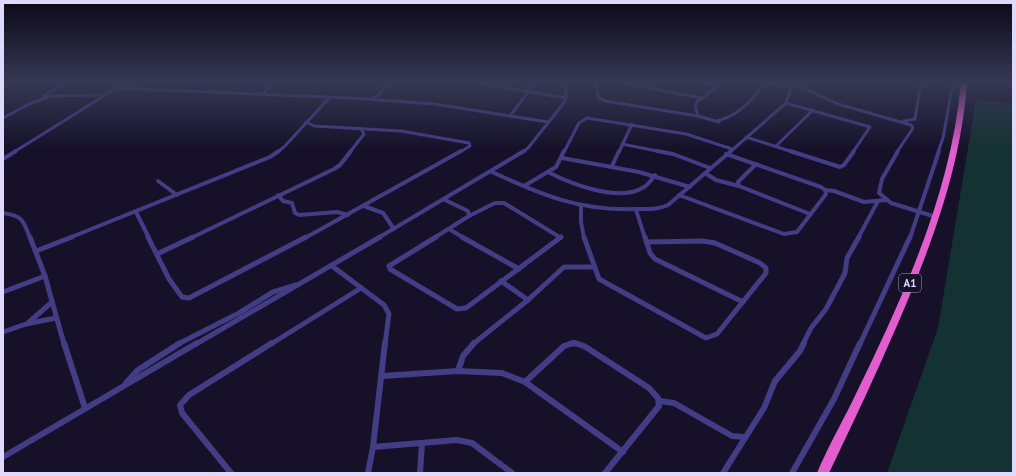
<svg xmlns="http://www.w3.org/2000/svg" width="1016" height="476" font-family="'PT Sans',sans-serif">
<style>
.green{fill:#143232}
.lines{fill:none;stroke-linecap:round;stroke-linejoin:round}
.minor-far3{stroke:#433d86;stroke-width:3}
.minor-far2{stroke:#433d86;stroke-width:4}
.minor-far1{stroke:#433d86;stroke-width:5}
.minor{stroke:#433d86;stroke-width:6}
.trunk{fill:#e25dcd;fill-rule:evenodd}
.labels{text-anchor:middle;stroke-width:3.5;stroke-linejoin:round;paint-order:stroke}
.shield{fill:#161129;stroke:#a39dbe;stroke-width:1}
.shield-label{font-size:11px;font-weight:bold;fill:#dfd9fe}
</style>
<rect width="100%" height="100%" fill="#161129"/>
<path class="green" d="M976,100l37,3v370h-126l51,-145z"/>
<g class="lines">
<g class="minor-far3">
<path d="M471,82l95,16"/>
<path d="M596,82l2,15 7,4 93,15 21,6 -2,-1c20,-5 36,-21 47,-38"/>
<path d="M619,82l82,16"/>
<path d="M701,82l18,4"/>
<path d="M761,82l30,5"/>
<path d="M792,83l46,21 73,21 2,3 -16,24"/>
<path d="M3,87l10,-5"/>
<path d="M117,88l233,10 85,6 113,18"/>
<path d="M262,94l13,-12"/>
<path d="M43,96l25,-14"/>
<path d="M370,99l9,-4 8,-13"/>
<path d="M786,103l84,24 -17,25"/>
<path d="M510,116l18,-24v-10"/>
<path d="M698,116l-3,-10 2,-4 26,-20"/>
<path d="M3,118l26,-14 22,-8 51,-1"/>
<path d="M904,121l11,-2 6,-37"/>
<path d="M306,122l8,4 87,5 68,12 1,3 -10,6"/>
<path d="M746,137l47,15"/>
<path d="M622,144l40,8"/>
<path d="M776,146l37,-36"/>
<path d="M14,152l112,-70"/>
<path d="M277,152l7,-5 45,-49"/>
<path d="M350,152l14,-18 -3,-5"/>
<path d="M523,152l5,-4 35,-44 3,-6v-16"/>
<path d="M564,152l15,-29 8,-5 99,16 46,15"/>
<path d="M619,152l13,-28"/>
<path d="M730,152l56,-49 7,-21"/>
<path d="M938,152l5,-14 10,-56"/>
</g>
<g class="minor-far2">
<path d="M657,151l16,3 37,14"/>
<path d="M790,151l50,16 4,-2 10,-14"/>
<path d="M898,151l-16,28 -3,14 12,10 45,14"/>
<path d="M562,158l77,14 51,15"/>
<path d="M3,159l13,-8"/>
<path d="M756,164l-18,18 1,4 71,28"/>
<path d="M612,166l7,-15"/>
<path d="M492,172c50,23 87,39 143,37 12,0 22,1 33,-4l63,-54"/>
<path d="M548,172c23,12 72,31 96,15 5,-3 8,-8 11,-12"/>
<path d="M705,173l11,7 23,6"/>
<path d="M158,181l19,14"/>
<path d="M524,186l32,-19 8,-16"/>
<path d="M825,190l9,1 30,11 22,-2"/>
<path d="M278,195l5,6 9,2 3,10 4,2 38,-3 11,3"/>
<path d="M679,195l105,39 13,-2 29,-38 -1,-4 -4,-3 -95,-33"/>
<path d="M445,200l23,11 1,5"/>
<path d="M364,206l19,7 11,16"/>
<path d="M581,206v16l3,16"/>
<path d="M636,210l9,28"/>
<path d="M136,212l13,26"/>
<path d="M3,213c20,3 20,7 27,25"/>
<path d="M469,216l26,-13h9l57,35"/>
<path d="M449,229l15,9"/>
<path d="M69,238l201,-81 9,-6"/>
<path d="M191,238l143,-69 6,-4 11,-14"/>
<path d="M305,238l156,-87"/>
<path d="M378,238l146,-87"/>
<path d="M434,238l35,-22"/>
<path d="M858,238l20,-37"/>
<path d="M910,238l29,-87"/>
</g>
<g class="minor-far1">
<path d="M30,237l15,39 19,68"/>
<path d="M148,237l21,42 13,18 7,1 117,-61"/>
<path d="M436,237l-47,29 1,3 67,40 9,-1 95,-71"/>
<path d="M462,237l57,32"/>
<path d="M584,237l15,42 107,59 11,-4 49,-61v-5l-6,-5 -45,-20 -12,-2 -57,1"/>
<path d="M645,237l5,16 5,6 88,43"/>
<path d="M36,251l36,-14"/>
<path d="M157,254l36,-17"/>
<path d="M332,266l52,39 5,9 -4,30"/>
<path d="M501,281l27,19"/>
<path d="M3,292l42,-16"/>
<path d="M29,322l23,-20"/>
<path d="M3,332l23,-8 30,-6"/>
<path d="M178,344l61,-31 34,-21 23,-7"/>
<path d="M196,344l184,-107"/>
<path d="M271,344l90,-56"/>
<path d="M473,344l55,-44 36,-33h29"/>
<path d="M570,344h8"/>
<path d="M803,344l8,-16 15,-19 19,-36 2,-15 12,-21"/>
<path d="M860,344l50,-107"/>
</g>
<g class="minor">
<path d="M64,343l21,65"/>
<path d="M575,343l9,3 65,42 9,10 1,8 -54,67"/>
<path d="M458,371l5,-15 11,-13"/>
<path d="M382,376l76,-5 44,2 23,9 98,70"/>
<path d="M525,382l39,-36 9,-3"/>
<path d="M126,383l12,-13 42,-27"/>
<path d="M659,401l15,2 58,33 13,1"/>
<path d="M373,447l84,-7 15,3 40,30"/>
<path d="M3,457l194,-114"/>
<path d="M231,473l-49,-60 -2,-8 9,-10 83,-52"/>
<path d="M368,473l5,-26 12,-104"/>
<path d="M420,473l2,-30"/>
<path d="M723,473l41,-65 11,-27 25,-30 4,-8"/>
<path d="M792,473l42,-74 26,-56"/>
</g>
<path class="trunk" d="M961,82h6c-6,85 -35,162 -68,239 -22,51 -46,102 -70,152h-12c10,-24 23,-47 35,-71 49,-101 99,-206 109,-320z"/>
</g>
<linearGradient id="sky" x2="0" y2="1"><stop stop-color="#0c0917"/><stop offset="0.55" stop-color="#363854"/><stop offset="1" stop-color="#363854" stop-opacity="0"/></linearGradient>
<rect width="1016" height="149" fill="url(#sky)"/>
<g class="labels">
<rect class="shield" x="899" y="274" width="22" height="18" rx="3"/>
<g class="shield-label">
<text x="910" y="287">A1</text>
</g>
</g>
<rect width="1016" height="476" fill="none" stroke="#dfd9fe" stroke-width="8"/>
</svg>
